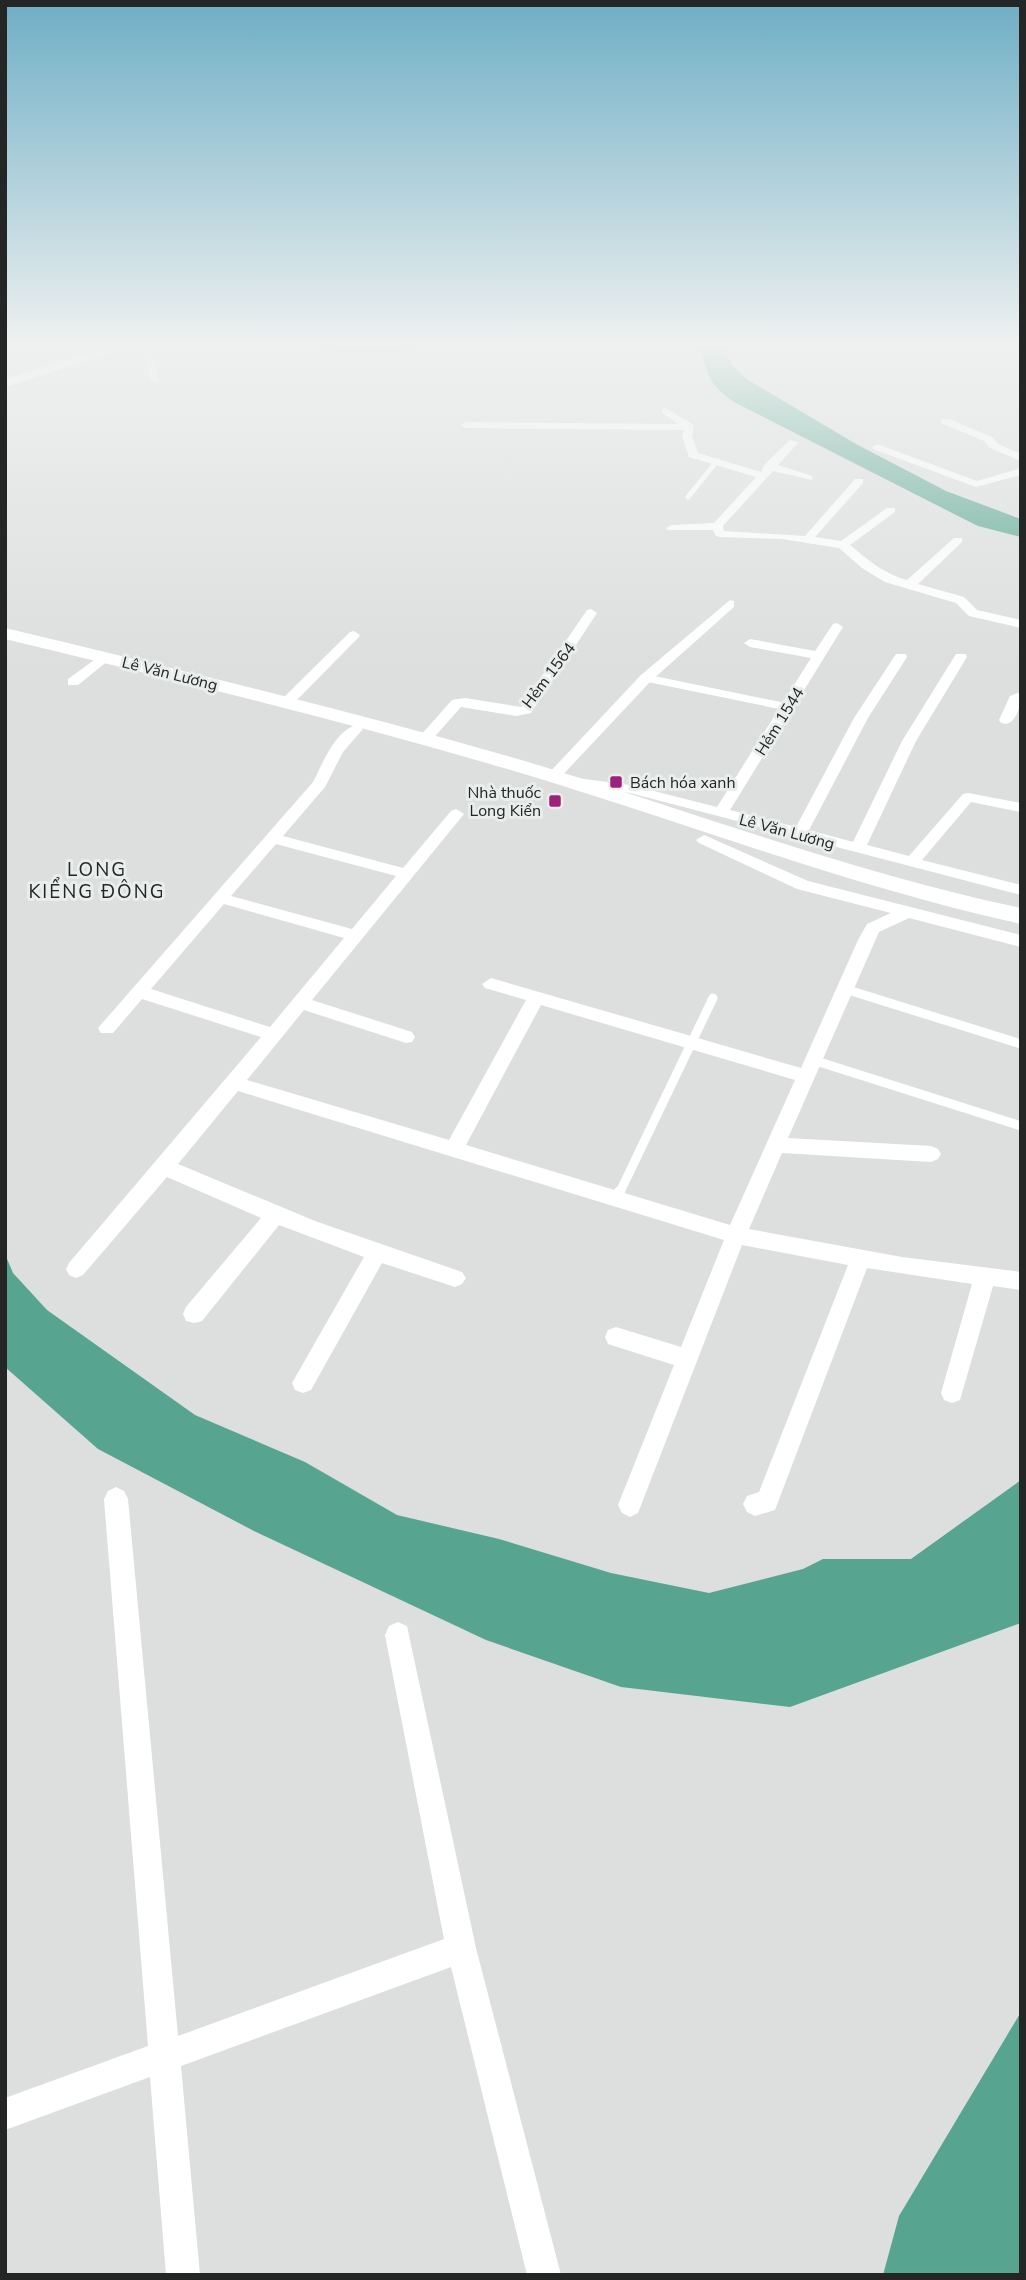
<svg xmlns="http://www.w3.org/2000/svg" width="1026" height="2280" font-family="'Nunito Sans',sans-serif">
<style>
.water{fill:#57a590}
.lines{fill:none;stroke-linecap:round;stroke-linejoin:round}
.lane-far3{stroke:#fff;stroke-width:5}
.lane-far2{stroke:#fff;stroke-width:7}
.lane-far1{stroke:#fff;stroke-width:9}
.lane{stroke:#fff;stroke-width:11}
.street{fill:#fff;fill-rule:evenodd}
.secondary{fill:#fff;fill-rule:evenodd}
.poi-dot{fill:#9b227a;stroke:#e9edeb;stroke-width:2.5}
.labels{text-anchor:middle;stroke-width:6;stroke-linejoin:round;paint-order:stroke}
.far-street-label{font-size:16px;fill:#242525;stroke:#e9edeb}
.far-poi-label{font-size:16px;fill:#242525;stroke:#e9edeb;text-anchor:start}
.neighbourhood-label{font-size:19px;letter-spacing:2px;fill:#242525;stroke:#e9edeb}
</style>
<rect width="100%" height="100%" fill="#dcdfde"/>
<g class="water">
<path d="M275,344h199l-112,10z"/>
<path d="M694,344h28l9,20 17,16 108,64 90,47 75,28v18l-43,-11 -18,-9 -226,-115c-10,-7 -20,-15 -25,-26 -5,-13 -4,-21 -15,-32z"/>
<path d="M5,1254l8,19 34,37 148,105 110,47 92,53 102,24 112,34 98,20 94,-24 20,-10h88l110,-79v143l-231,84 -169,-20 -135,-47 -232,-109 -156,-82 -93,-82z"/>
<path d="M1021,2012v263h-138l16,-59z"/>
</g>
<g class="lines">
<path class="lane-far3" d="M688,497l29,-36"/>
<path class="lane-far2" d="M646,678l141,29"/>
<g class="lane-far1">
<path d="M845,989l176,55"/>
<path d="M813,1060l208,66"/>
<path d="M619,1194l94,-196"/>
</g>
<path class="lane" d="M617,1197l2,-5"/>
<g class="street">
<path d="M125,344h10l17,8 7,31 -8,-2 -6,-26z"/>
<path d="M665,408l29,17 -2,11 6,17 63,19 4,-8 25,-24 9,2 -21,23 34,11v4l-39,-9 -50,55 1,5 81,5 50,-57h8v4l-48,54 26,4 46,-33h8v4l-45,33c18,15 34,29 57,35l47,-42h8v4l-44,42 46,13 13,13 44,10v8l-52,-12 -13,-13 -71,-21 -23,-14 -23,-20 -57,-9 -62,-2 -4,-1 -3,-6h-45l-2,-2 6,-3 42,-2 42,-46 -67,-20 -7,-21 2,-6 -218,-2 -5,-3 5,-3 212,2 -16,-11v-4z"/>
<path d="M941,419h8l43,18 6,7 23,10v7l-31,-13 -6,-7 -43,-18z"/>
<path d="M877,444l100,37 44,-13v7l-45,12 -103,-38 -1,-2z"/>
<path d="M730,600l4,1v6l-83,74 -94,100h-10l-2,-3 2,-3 94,-100z"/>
<path d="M591,609l6,4 -66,100 -15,3 -55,-9 -31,35h-10v-6l32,-36 13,-2 56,9 66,-97z"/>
<path d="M837,623l6,4 -113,183 66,17 58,-109 42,-64h10l1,3 -39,61 -59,112 44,12 49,-101 54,-87h10l1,3 -51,84 -49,104 42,11 54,-62 5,-1 53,10v9l-50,-10 -49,58 99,25v10l-391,-102 -53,-7 -7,-4 7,-4 53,7 87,22 94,-149 -61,-11 -6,-4 6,-4 65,12 18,-27z"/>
<path d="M354,631l6,4 -2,3 -66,67h-10v-6l68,-67z"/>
<path d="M104,653l5,1v6l-31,25h-10v-6z"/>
<path d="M1021,692c0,11 -3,29 -15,32l-5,-1 -2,-3 11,-24z"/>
<path d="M356,725l7,4 -20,23 -18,35 -42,49 120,32 48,-57 5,-2 8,5 -152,186 100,32 3,5 -3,5 -6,1 -102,-33 -57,70 202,60 77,-140 -41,-12 -3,-4 9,-6 310,90 57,-128 9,-16 24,-11 -94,-24 -98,-46 -3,-3 8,-5 104,46 213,54v12l-112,-29 -30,14 -91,206 143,8 7,3 3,5 -3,5 -7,3 -149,-9 -33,76 153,28 119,15v18l-28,-4 -33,114 -8,3 -8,-3 -3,-7 31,-109 -105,-16 -92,242 -20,6 -8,-4 -4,-8 4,-8 12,-4 89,-227 -106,-20 -104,268 -8,4 -8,-4 -4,-8 56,-140 -66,-21 -3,-7 3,-7 8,-3 65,20 43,-107 -486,-149 -60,73 137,57 147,51 4,6 -4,6 -7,3 -73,-24 -71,127 -8,3 -8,-3 -3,-7 72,-126 -85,-32 -77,96 -8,2 -8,-2 -3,-7 3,-7 75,-89 -94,-41 -84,98 -7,3 -7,-3 -3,-6 3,-6 192,-226 -119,-38 -29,34h-12l-3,-5 215,-246c10,-19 21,-50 43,-57zM276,844l120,32 -44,53 -121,-33zM224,904l120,34 -74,89 -119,-38zM541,1005l254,75 -65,145 -264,-80z"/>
<path d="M116,1487l8,4 4,8 50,537 266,-97 -59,-304 4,-9 9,-4 9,4 69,322 85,327h-34l-76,-308 -270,99 19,209h-34l-16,-198 -145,53v-32l143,-52 -44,-547 4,-8z"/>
</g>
<g class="secondary">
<path d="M117,344h21l-133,43v-8z"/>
<path d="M5,628c179,43 357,85 533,137 161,49 318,108 483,143v16c-163,-36 -318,-95 -477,-144 -178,-54 -358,-97 -539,-141z"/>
</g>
</g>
<linearGradient id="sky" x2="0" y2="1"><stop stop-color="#6eaec5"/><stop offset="0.52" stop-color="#eff1f0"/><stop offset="1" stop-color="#eff1f0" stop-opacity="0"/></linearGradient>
<rect width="1026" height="663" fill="url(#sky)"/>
<g class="poi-dot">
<rect x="609" y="775" width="14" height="14" rx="3.5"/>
<rect x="548" y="794" width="14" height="14" rx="3.5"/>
</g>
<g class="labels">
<g class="far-street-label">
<text transform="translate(170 673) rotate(14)" y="6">Lê Văn Lương</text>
<text transform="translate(548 675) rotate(-53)" y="6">Hẻm 1564</text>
<text transform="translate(779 721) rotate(-58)" y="6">Hẻm 1544</text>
<text transform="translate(787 831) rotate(15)" y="6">Lê Văn Lương</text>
</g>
<g class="far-poi-label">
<text x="630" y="788">Bách hóa xanh</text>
<text x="541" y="798" text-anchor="end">Nhà thuốc<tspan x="541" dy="18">Long Kiển</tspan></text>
</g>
<g class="neighbourhood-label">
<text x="97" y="876">LONG<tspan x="97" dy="22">KIỂNG ĐÔNG</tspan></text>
</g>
</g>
<rect width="1026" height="2280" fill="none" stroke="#242525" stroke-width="14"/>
</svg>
